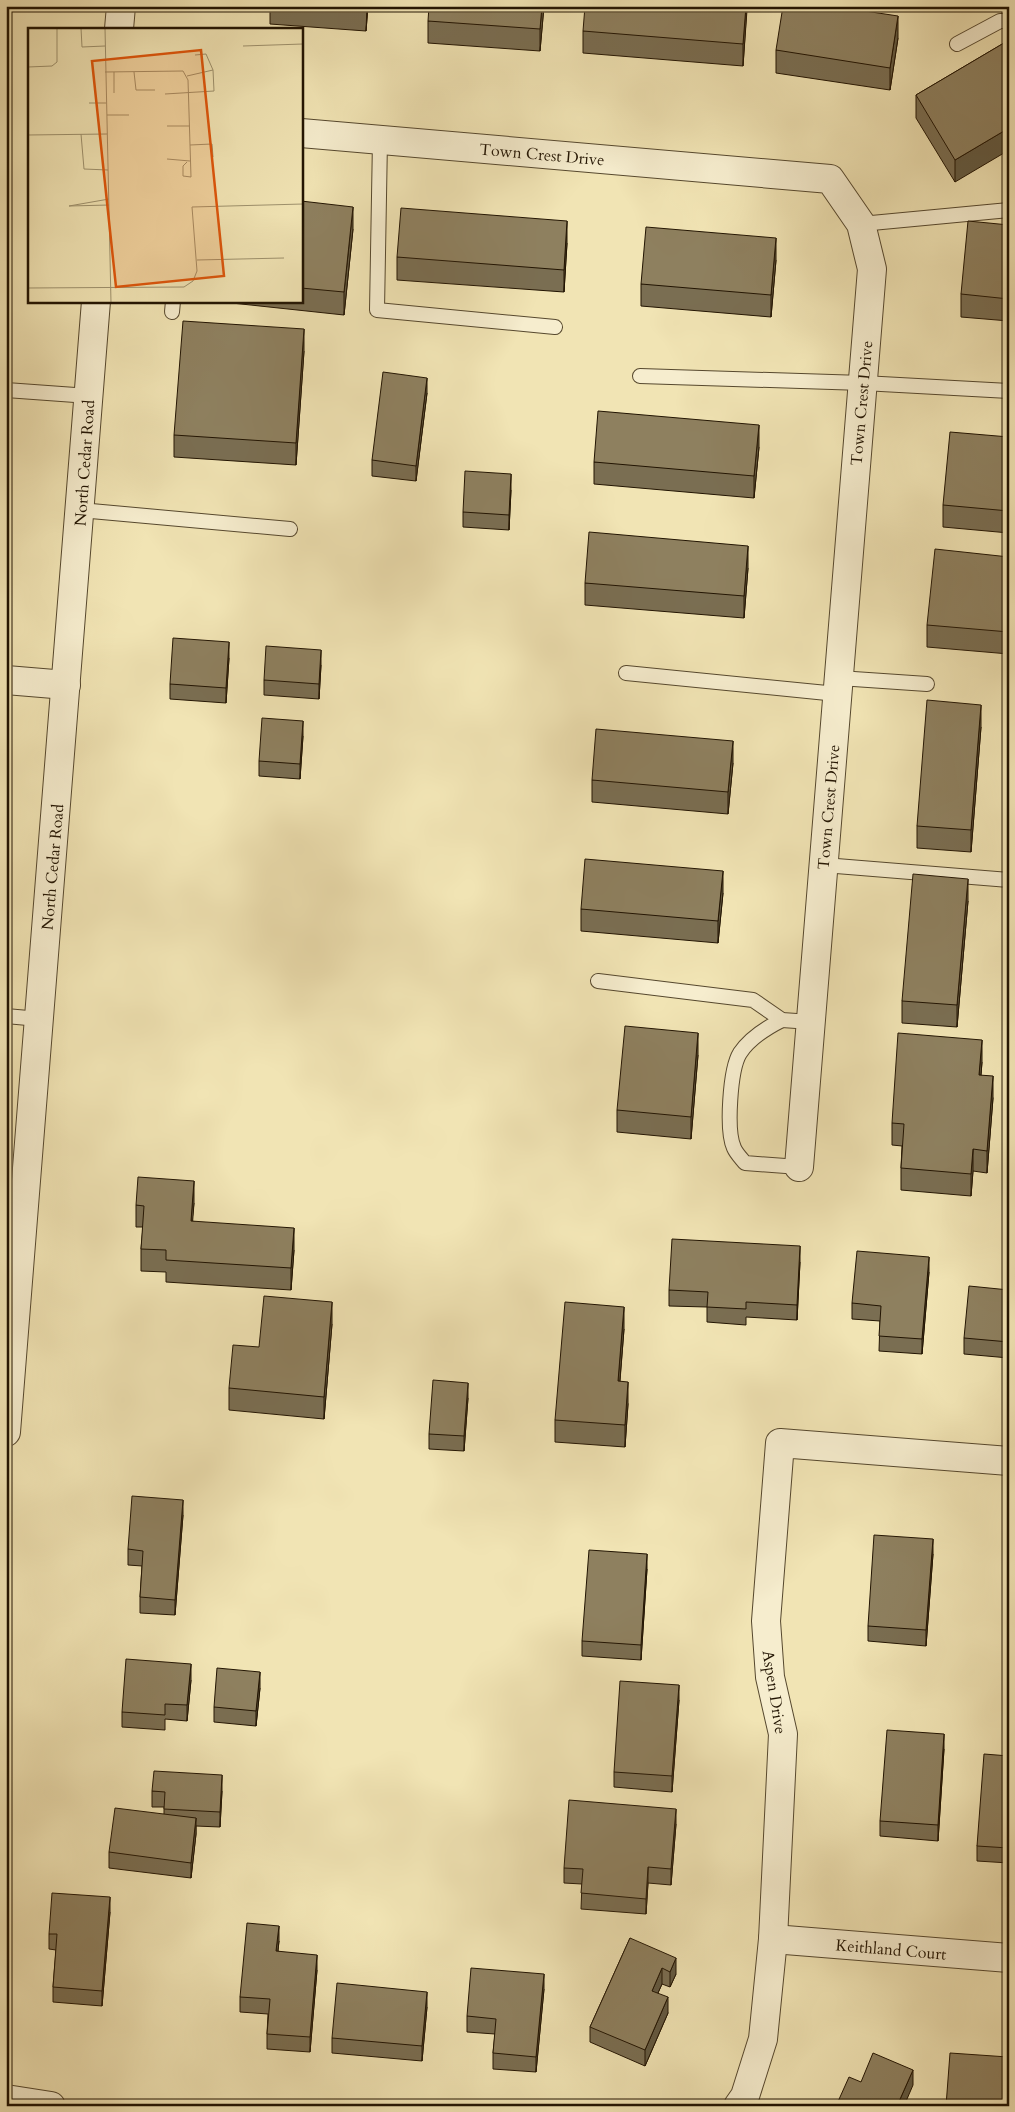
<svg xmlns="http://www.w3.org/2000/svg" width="1015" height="2112" font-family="Cardo,serif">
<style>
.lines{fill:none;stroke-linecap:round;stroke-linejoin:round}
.service-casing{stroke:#56482e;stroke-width:16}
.minor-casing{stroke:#56482e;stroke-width:30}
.tertiary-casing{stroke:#56482e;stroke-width:30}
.service{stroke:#f6edce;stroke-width:14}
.minor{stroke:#f6edce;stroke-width:28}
.tertiary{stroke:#f6edce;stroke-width:28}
.wall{fill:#7a6e52;stroke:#221402}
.shaded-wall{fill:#635a42;stroke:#221402}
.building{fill:#8e805f;stroke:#221402}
.labels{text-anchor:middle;stroke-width:4.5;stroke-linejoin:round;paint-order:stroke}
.street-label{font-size:16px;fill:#221402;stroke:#f6edce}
.inset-road{fill:none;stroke:#9e916d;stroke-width:1}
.view{fill:#de560c;fill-opacity:0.15;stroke:#de560c;stroke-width:2.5}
.inset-edge{fill:none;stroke:#221402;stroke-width:2.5}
</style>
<rect width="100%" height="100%" fill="#f1e4b4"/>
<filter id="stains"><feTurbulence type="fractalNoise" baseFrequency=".004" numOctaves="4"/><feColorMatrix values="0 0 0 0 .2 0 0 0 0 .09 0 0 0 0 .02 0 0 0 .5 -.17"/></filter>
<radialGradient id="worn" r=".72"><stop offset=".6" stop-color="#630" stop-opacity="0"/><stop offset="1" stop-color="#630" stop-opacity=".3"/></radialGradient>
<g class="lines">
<defs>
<g id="service">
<path d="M957,44l43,-23h9"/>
<path d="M380,140l-3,170 178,17"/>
<path d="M861,224l148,-14"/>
<path d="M172,312l1,-11"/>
<path d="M640,376l223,7 146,8"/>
<path d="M6,390l83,6"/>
<path d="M80,510l210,19"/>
<path d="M626,673l211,21"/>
<path d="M839,678l88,6"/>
<path d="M824,865l185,15"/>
<path d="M598,981l155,19 29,20 29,2"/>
<path d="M6,1016l33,3"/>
<path d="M782,1020c-16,8 -32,18 -42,33 -10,16 -14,78 -6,95 2,5 7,10 11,15l54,4"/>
</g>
<g id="minor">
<path d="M301,133l529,46 31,45 11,45 -73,898"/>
<path d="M6,680l60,5"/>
<path d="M773,1939l236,19"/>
<path d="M6,2099l45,7"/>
<path d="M738,2106l7,-10 18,-57 10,-100 10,-205 -13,-57 -4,-56 14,-178 229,18"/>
</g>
<g id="tertiary">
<path d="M119,29l2,-23"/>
<path d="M6,1432l90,-1131"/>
</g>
</defs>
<use href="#service" class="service-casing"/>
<use href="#minor" class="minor-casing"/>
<use href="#tertiary" class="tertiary-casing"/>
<use href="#service" class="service"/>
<use href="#minor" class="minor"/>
<use href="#tertiary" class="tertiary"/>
</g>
<g class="wall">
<path d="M270,6h98l-2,25 -96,-7z"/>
<path d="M544,6l-4,45 -112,-8v-22z"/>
<path d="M747,6l-4,60 -160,-13v-22z"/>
<path d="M898,38l-8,52 -114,-17v-23z"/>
<path d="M1009,40l-54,142 -39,-64v-23z"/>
<path d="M301,201l52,28 -9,86 -131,-14h88z"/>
<path d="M1009,225v96l-48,-4v-23z"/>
<path d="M567,243l-3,49 -167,-12v-23z"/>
<path d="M776,260l-5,57 -130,-11v-22z"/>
<path d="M304,351l-8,114 -122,-8v-22z"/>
<path d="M427,393l-11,88 -44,-5v-16z"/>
<path d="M1009,437v96l-66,-6v-22z"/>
<path d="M759,447l-5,51 -160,-14v-22z"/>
<path d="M511,490l-2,40 -46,-3v-15z"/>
<path d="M1009,557v97l-82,-7v-22z"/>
<path d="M748,568l-4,50 -159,-13v-22z"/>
<path d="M229,658l-3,45 -56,-4v-15z"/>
<path d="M321,665l-2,34 -55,-4v-15z"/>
<path d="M981,727l-10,125 -54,-4v-22z"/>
<path d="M303,736l-3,43 -41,-3v-15z"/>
<path d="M733,763l-5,51 -136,-12v-22z"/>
<path d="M723,893l-5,50 -137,-12v-22z"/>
<path d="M968,901l-11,126 -55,-4v-22z"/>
<path d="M698,1055l-7,84 -74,-7v-22z"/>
<path d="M982,1062l-1,13 12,23 -6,75 -14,-2 -2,25 -70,-6v-22l1,-22 -10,-1v-22z"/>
<path d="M194,1203l-2,18 102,29 -3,40 -125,-8v-10l-25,-1v-22l2,-22h-7v-22z"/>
<path d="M800,1262l-3,58 -51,-3v8l-39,-3v-15l-38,-1v-16z"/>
<path d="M929,1272l-7,82 -43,-3 1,-30 -28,-2v-16z"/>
<path d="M1009,1290v68l-45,-4v-16z"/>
<path d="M332,1324l-8,95 -95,-9v-22z"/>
<path d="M624,1329l-4,52 8,23 -3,43 -70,-5v-22z"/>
<path d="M468,1398l-4,53 -35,-2v-15z"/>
<path d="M183,1515l-8,100 -35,-2v-16l2,-31 -14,-1v-16z"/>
<path d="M933,1554l-7,92 -58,-5v-15z"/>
<path d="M647,1569l-6,91 -59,-4v-15z"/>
<path d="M191,1680l-4,41 -22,-2v11l-43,-3v-15z"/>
<path d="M260,1688l-4,38 -42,-4v-15z"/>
<path d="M679,1700l-7,92 -58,-5v-15z"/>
<path d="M944,1749l-6,92 -58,-5v-15z"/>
<path d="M1009,1756v107l-32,-2v-15z"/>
<path d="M152,1791h70l-2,36 -24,-1v8l-5,44 -82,-10v-16l55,-38v-7h-12z"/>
<path d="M676,1824l-5,61 -23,-2 -2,31 -65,-5 1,-25 -18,-1v-15z"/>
<path d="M110,1912l-8,94 -49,-4v-15l3,-37 -7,-1v-15z"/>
<path d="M630,1938l46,36 -6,13 -8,-3 -4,9 10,20 -23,53 -55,-24v-15z"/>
<path d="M279,1941l-1,10 39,19 -7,82 -43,-3v-15l1,-20 -28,-2v-15z"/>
<path d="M544,1989l-8,83 -43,-3v-16l2,-19 -28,-2v-16z"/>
<path d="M427,2007l-5,54 -90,-8v-15z"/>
</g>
<g class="shaded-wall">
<path d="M367,6h1l-2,25z"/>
<path d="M542,6h2l-4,45v-22z"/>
<path d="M746,6h1v4l-4,56v-22z"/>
<path d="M898,16v22l-8,52v-22z"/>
<path d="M1009,128v22l-54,32v-22z"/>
<path d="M353,207v22l-9,86v-23z"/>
<path d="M567,221v22l-3,49v-22z"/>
<path d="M776,238v22l-5,57v-22z"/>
<path d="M304,329v22l-8,114v-22z"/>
<path d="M427,378v15l-11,88v-15z"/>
<path d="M759,425v22l-5,51v-22z"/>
<path d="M511,474v16l-2,40v-15z"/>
<path d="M748,546v22l-4,50v-22z"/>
<path d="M229,642v16l-3,45v-15z"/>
<path d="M321,650v15l-2,34v-15z"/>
<path d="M981,705v22l-10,125v-22z"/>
<path d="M303,721v15l-3,43v-15z"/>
<path d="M733,741v22l-5,51v-22z"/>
<path d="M723,871v22l-5,50v-22z"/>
<path d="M968,879v22l-11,126v-22z"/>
<path d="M698,1033v22l-7,84v-22z"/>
<path d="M982,1040v22l-3,35v-22z"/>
<path d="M993,1076v22l-6,75v-22z"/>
<path d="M973,1149v22l-2,25v-22z"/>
<path d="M194,1181v22l-3,40v-22z"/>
<path d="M294,1228v22l-3,40v-22z"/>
<path d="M800,1246v16l-3,58v-15z"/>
<path d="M929,1257v15l-7,82v-15z"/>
<path d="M332,1302v22l-8,95v-22z"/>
<path d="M624,1307v22l-6,74v-22z"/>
<path d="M628,1382v22l-3,43v-22z"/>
<path d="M468,1383v15l-4,53v-15z"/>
<path d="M183,1500v15l-8,100v-15z"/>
<path d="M933,1539v15l-7,92v-16z"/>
<path d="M647,1554v15l-6,91v-15z"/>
<path d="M191,1664v16l-4,41v-16z"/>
<path d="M260,1672v16l-4,38v-15z"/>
<path d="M679,1685v15l-7,92v-16z"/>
<path d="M944,1734v15l-6,92v-16z"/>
<path d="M222,1775v16l-2,36v-15z"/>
<path d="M676,1809v15l-5,61v-16z"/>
<path d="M196,1818v16l-5,44v-15z"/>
<path d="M648,1867v16l-2,31v-15z"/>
<path d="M110,1897v15l-8,94v-15z"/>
<path d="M279,1926v15l-3,25v-15z"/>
<path d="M317,1955v15l-7,82v-15z"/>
<path d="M676,1958v16l-6,13v-15z"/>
<path d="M662,1968v16l-10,22v-15z"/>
<path d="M544,1974v15l-8,83v-15z"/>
<path d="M427,1992v15l-5,54v-15z"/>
<path d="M668,1997v16l-23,53v-16z"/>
<path d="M1008,2057v16l-2,33h-2z"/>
<path d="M913,2070v15l-9,21h-7z"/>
</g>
<g class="building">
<path d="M328,6h39l-1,3z"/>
<path d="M429,6h113l-2,23 -112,-8z"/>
<path d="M585,6h161l-3,38 -160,-13z"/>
<path d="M783,6h49l66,10 -8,52 -114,-18z"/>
<path d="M1009,40v88l-54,32 -39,-65z"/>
<path d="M301,201l52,6 -9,85 -43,-4z"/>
<path d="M401,208l166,13 -3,49 -167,-13z"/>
<path d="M968,221l41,4v74l-48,-5z"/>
<path d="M646,227l130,11 -5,57 -130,-11z"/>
<path d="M183,321l121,8 -8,114 -122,-8z"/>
<path d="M383,372l44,6 -11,88 -44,-6z"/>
<path d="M598,411l161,14 -5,51 -160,-14z"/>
<path d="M950,432l59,5v74l-66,-6z"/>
<path d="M465,471l46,3 -2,41 -46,-3z"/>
<path d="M589,532l159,14 -4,50 -159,-13z"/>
<path d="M935,549l74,8v75l-82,-7z"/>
<path d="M173,638l56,4 -3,46 -56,-4z"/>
<path d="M266,646l55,4 -2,34 -55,-4z"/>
<path d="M927,700l54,5 -10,125 -54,-4z"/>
<path d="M262,718l41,3 -3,43 -41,-3z"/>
<path d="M596,729l137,12 -5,51 -136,-12z"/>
<path d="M585,859l138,12 -5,50 -137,-12z"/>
<path d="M913,874l55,5 -11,126 -55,-4z"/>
<path d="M625,1026l73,7 -7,84 -74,-7z"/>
<path d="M898,1033l84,7 -3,35 14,1 -6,75 -14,-2 -2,25 -70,-6 3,-44 -12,-1z"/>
<path d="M138,1177l56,4 -3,40 103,7 -3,40 -125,-8v-10l-25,-1 3,-43 -8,-1z"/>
<path d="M672,1239l128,7 -3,59 -51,-3v7l-39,-2 1,-15 -39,-2z"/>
<path d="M857,1251l72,6 -7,82 -43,-3 2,-30 -29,-3z"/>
<path d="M969,1286l40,4v52l-45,-4z"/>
<path d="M264,1296l68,6 -8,95 -95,-9 4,-43 26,2z"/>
<path d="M565,1302l59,5 -6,74 10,1 -3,43 -70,-5z"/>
<path d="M433,1380l35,3 -4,53 -35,-2z"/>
<path d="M132,1496l51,4 -8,100 -35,-3 3,-46 -15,-2z"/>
<path d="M874,1535l59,4 -7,91 -58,-4z"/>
<path d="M589,1550l58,4 -6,91 -59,-4z"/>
<path d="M126,1659l65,5 -4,41 -22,-1v11l-43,-3z"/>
<path d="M217,1668l43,4 -4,39 -42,-4z"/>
<path d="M620,1681l59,4 -7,91 -58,-4z"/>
<path d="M887,1730l57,4 -6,91 -58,-4z"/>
<path d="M984,1754l25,2v92l-32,-2z"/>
<path d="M154,1771l68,4 -2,37 -56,-3 1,-17 -13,-1z"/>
<path d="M569,1800l107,9 -5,60 -23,-2 -2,32 -65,-6 2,-24 -19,-1z"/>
<path d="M115,1808l81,10 -5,45 -82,-11z"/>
<path d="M52,1893l58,4 -8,94 -49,-4 4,-53h-8z"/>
<path d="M247,1923l32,3 -3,25 41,4 -7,82 -43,-3 3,-35 -30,-2z"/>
<path d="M630,1938l46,20 -6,14 -8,-4 -10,23 16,6 -23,53 -55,-23z"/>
<path d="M471,1968l73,6 -8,83 -43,-4 3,-34 -29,-3z"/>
<path d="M337,1983l90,9 -5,54 -90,-8z"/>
<path d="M873,2053l40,17 -16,36h-61l13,-29 12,5z"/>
<path d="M950,2053l58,4 -4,49h-58z"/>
</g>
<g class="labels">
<g class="street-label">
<text transform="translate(542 154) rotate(5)" y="6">Town Crest Drive</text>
<text transform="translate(861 403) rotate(-85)" y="6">Town Crest Drive</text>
<text transform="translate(84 463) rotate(-86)" y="6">North Cedar Road</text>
<text transform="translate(828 807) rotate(-85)" y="6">Town Crest Drive</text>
<text transform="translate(52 867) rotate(-85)" y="6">North Cedar Road</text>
<text transform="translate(775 1692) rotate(81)" y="6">Aspen Drive</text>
<text transform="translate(891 1949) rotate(5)" y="6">Keithland Court</text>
</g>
</g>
<g transform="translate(28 28)">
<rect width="275" height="275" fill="#f1e4b4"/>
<path class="inset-road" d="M53,0l1,19 23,-1M77,0l6,275M215,18l60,-2M0,39l24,-1 5,-4v-34M77,44l78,-1 5,9 3,97 -8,-1v-10l4,-4M106,44l2,18h19M159,48l26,-6 -7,-16 -11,1M86,65v-21M137,66l49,-3 -1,-21M61,75h17M79,87h22M139,98h23M53,106l3,35 24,1M0,107l79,-1M162,117l22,-1 1,13M139,131l23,2M81,171l-40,7 40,-1M169,232l87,-2M0,260l156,-1 9,-6 4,-10 -5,-64 111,-3"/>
<path class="view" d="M173,22l23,226 -108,11 -24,-226z"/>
<rect width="275" height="275" class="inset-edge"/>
</g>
<rect width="1015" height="2112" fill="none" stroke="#f1e4b4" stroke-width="25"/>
<rect x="8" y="8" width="1000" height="2097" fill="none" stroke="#221402" stroke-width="2.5"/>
<rect x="12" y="12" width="990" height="2087" fill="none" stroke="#221402"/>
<rect width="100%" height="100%" filter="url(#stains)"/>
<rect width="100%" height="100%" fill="url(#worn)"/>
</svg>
